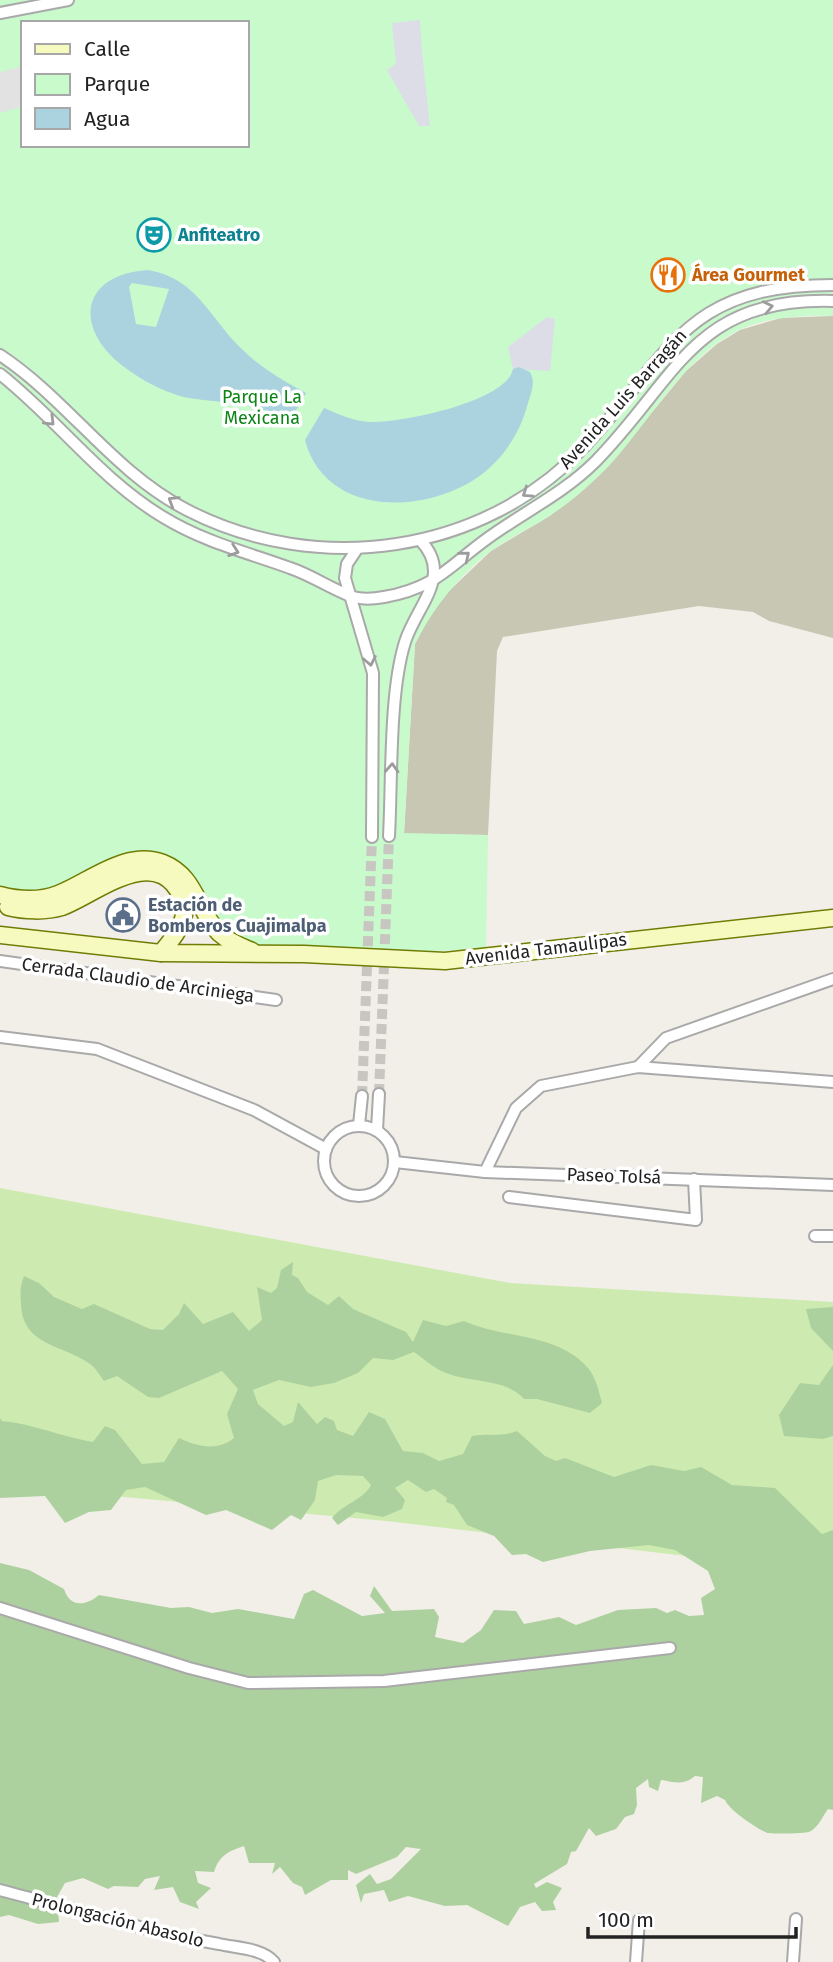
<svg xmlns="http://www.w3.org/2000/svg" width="833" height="1962" font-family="'Fira Sans',sans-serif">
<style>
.construction{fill:#c7c7b4}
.grass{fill:#cdebb0}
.forest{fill:#add19e}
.park{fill:#c8facc;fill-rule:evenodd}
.parking{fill:#e2e2e2}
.plaza{fill:#dddde8}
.water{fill:#aad3df;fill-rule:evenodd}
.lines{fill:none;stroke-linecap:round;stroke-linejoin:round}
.street-tunnel{stroke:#c8c6c1;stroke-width:10;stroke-dasharray:10 5;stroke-linecap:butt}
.street-casing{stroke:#a9a9a9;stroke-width:14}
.secondary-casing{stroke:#707d05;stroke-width:19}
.street{stroke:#fff;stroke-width:10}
.secondary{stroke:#f7fabf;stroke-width:16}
.oneway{stroke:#9c9c9c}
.labels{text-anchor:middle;stroke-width:7;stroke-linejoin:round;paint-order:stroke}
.culture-label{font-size:18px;font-weight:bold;fill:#0d838f;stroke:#fff;text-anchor:start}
.food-label{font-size:18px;font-weight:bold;fill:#c56008;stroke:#fff;text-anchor:start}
.park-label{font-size:18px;fill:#0c8416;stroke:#fff}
.street-label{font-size:18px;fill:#222;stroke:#fff}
.service-label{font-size:18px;font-weight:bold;fill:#4e5e75;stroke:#fff;text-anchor:start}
</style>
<rect width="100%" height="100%" fill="#f2efe9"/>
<path class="construction" d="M833,316v322l-64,-17 -16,-9 -54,-6 -196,31 -6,14 -9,184 -84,-1 11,-190 14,-27 20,-26 42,-40 60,-36 56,-48 79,-96 31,-27 23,-14 41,-12z"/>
<path class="grass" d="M0,1188l510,95 323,19v271l-447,-52 -350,-32 -36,-14z"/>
<g class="forest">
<path d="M293,1262l-1,13 6,3 9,14 21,13 11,-9 14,13 53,23 7,10 10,-22 23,6 18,-5c39,18 93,11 124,47 8,9 11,24 14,35l-12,10 -53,-14h-13c-18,-21 -54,-16 -78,-26 -11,-4 -22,-14 -32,-21l-21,8 -20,-2 -15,15 -24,10 -23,4 -32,-7 -26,10 5,14 26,22 9,-4 5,-20 19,22 8,-7 9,4 3,9 16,6 16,-24 16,7 18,32 20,2 16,8 24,-7 9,-18c15,-3 31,1 45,-5l28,25 11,5 9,-3 49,19 37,-12 33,6 17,-4 31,18 43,3 47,46 11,-4v280l-5,-1c-5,7 -10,18 -17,22 -4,3 -38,3 -43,2 -10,-3 -40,-24 -43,-33l-8,-4 -16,7 2,-26 -8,-1c-12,10 -20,6 -34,4l-3,11 -9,-4 -1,-8 -12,9 1,17 -3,9 -9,3 -9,12 -20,7 -7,-8 -13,23 -5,1 -4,12 -33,20 2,4 11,-6 15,6 -9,14 3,8 -14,1 -7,-9 -15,5 -12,19 -41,-21 -22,1 -37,-10 -19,6 -5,-12 -20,4 -3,9 -5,-18 14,-11 7,10 14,-5 30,-30 -15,-2 -9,10 -41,17 -8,-4v10h-17l-26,15 -3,-8 -9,-4 -13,-16 -8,7 3,-11h-26l-5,-17c-16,5 -25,10 -30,26l-19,-1 3,12 13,5 -15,14 3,7 -19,-7 -7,-15 -19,3 6,-14 -15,3 -7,8 -24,-1 -6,3 -25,-11 -18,5 -8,14 2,25 -21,2 -29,-9 -9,2v-354l29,7 35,19c6,19 22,17 35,6l72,13 18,-1 23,6 26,-4 56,10 10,-25 9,-4 49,26 23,-3 -15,-17 4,-10 18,25 42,-2 5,8 -4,20 28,6 18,-13 13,-20 22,1 8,13 35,-7 17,8 42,-15 38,-2 11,5 8,-3 14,6 15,-1 -3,-17 14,-9 -7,-18 -33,-21 -26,-5 -59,6 -47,11 -17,-8 -14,1 -18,-19 -27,-11 -13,-20 -8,-3 1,-4 -13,-9 -8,3 -18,-12 -13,8 10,12 -3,9 -19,8 -27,-5 -18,13 -6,-7c11,-14 31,-18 39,-33l-8,-9 -27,-1 -18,6 -3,19 -14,20 -10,-5 -19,15 -46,-20 -20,5 -61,-28 -19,3 -15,20 -22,2 -24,11 -20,-27 -45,2v-80l2,3c32,3 60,16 91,21l12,-16 10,4 27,34 22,-2 15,-24c18,8 38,14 55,0l-7,-24 11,-25 -16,-18 -63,27 -11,-1 -31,-21 -13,5c-4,-5 -8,-13 -14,-17 -27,-20 -68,-17 -69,-61 -1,-10 -1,-17 3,-27l15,7 15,14 28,12 12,-5 56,25 13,1 16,-16 5,-11 19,21 30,-12 16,19 13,-11 -5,-33 14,6 6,-5 4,-18z"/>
<path d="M833,1307v44l-22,-23 -5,-19z"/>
<path d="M833,1365v71l-10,3 -39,-3 -5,-21 21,-32 19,2z"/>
</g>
<path class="park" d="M0,0h833v316c-30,-1 -66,1 -94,14 -57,28 -89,92 -131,137 -17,17 -37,35 -57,48 -19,13 -41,22 -59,35 -33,25 -59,58 -77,94l-11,189 84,2 -2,114 -107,4 -126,-4 -28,-15 -37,-59 -151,18 -37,-6zM23,23h224v122h-224z"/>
<path class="parking" d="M23,66v40l-23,7v-41z"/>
<g class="plaza">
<path d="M420,20l2,32 8,74h-11l-32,-56 9,-6 -4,-41z"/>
<path d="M547,317l8,2 -5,52 -37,-2 -5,-22z"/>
</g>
<g class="water">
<path d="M148,270c51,9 61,49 96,81 18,18 40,30 62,42l-19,33c-19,-27 -78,-22 -107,-30 -19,-6 -37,-15 -53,-27 -53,-37 -50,-94 21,-99zM132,283l37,6 -13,38 -20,-3 -7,-37z"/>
<path d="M519,367l11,5c6,11 1,21 -2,31 -7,27 -21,50 -42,68 -53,44 -160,49 -181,-31l19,-32c16,7 29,13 47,14 29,1 136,-20 142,-53z"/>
</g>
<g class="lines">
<g class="street-tunnel">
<path d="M379,1094l10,-258"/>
<path d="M362,1096l10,-259"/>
</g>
<defs>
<g id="street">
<path d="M0,13l68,-13"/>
<path d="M0,355c68,45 113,117 187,155 130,67 296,45 398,-64 88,-95 100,-161 248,-161"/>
<path d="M0,374c57,45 100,105 163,143 41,25 83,35 127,51 21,7 38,19 58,27 11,5 25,4 36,2 52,-9 65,-31 104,-59 36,-26 76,-45 108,-77 82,-84 98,-164 237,-160"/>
<path d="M357,549l-10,15 -2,14 28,95 -1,164"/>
<path d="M389,836c3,-55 0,-143 16,-194 12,-37 49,-67 15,-102"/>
<path d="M0,961l276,39"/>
<path d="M0,1037l97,12 157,61 72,39"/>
<path d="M638,1067l28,-29 167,-59"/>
<path d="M359,1125l3,-29"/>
<circle cx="359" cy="1161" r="35"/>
<path d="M377,1130l2,-36"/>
<path d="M395,1162l90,10 348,13"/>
<path d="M485,1172l31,-64 25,-22 97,-19 195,15"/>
<path d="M509,1197l187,23 -2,-41"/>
<path d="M815,1236h18"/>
<path d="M0,1608l189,60 59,15 136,-2 286,-33"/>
<path d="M0,1890c73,19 145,41 219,54 17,4 43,4 55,18"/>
<path d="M636,1962l3,-42"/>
<path d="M793,1962l3,-43"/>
</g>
<g id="secondary">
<path d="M0,895c19,5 40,6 58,-1 33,-13 68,-45 105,-31 33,13 34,47 56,70 10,9 21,13 33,18"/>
<path d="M8,907c16,4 37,5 54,0 33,-12 93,-65 119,-11 11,22 -7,41 -20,57"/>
<path d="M0,935l161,18 143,1 141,7 388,-43"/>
</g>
</defs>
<use href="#street" class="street-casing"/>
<use href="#secondary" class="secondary-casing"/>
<use href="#street" class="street"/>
<use href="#secondary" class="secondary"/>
</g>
<defs><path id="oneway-chevron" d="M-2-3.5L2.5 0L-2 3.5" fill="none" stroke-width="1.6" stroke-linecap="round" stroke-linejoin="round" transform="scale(1.75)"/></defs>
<g class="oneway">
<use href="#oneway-chevron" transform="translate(768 307) rotate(-12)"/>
<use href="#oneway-chevron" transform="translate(50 421) rotate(45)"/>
<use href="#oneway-chevron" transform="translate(527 493) rotate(146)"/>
<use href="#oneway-chevron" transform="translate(173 501) rotate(-148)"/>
<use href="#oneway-chevron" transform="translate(234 551) rotate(19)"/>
<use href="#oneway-chevron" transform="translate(465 556) rotate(-39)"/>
<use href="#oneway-chevron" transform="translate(370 661) rotate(79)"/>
<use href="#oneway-chevron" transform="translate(392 768) rotate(-87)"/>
</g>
<defs>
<symbol id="theatre-ring" viewBox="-11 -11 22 22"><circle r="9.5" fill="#fff" stroke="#0f9aa8" stroke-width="1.5"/><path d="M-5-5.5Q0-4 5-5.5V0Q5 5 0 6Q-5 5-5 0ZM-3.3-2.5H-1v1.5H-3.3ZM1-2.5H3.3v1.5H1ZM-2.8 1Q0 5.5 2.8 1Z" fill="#0f9aa8"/></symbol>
<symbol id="restaurant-ring" viewBox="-11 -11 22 22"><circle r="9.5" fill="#fff" stroke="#e8710a" stroke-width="1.5"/><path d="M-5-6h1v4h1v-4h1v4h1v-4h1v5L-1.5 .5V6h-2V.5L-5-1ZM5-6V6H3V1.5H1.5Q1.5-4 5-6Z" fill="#e8710a"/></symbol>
<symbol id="civic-ring" viewBox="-11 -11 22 22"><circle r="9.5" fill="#fff" stroke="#5c6f8a" stroke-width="1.5"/><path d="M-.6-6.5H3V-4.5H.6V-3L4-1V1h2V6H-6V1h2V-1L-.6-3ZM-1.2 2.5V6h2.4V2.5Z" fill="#5c6f8a"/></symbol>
</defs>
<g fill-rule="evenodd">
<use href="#theatre-ring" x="135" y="216" width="38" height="38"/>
<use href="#restaurant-ring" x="649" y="256" width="38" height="38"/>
<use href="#civic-ring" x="104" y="896" width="38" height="38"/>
</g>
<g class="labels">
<g class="culture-label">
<text x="178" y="241">Anfiteatro</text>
</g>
<g class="food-label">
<text x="692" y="281">Área Gourmet</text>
</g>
<g class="park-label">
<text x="262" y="403">Parque La<tspan x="262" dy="21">Mexicana</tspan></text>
</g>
<g class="street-label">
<text transform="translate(623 399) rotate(-48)" y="6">Avenida Luis Barragán</text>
<text transform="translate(546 949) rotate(-7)" y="6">Avenida Tamaulipas</text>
<text transform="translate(138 980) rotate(8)" y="6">Cerrada Claudio de Arciniega</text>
<text transform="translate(614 1176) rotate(2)" y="6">Paseo Tolsá</text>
<text transform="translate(118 1920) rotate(14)" y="6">Prolongación Abasolo</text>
</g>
<g class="service-label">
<text x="148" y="911">Estación de<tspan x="148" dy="21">Bomberos Cuajimalpa</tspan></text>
</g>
</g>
<rect x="21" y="21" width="228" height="126" fill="#ffffff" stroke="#a7a7a7" stroke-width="2"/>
<rect x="35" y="44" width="35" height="10" fill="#f7fabf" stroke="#a7a7a7" stroke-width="2"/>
<text x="84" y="56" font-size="21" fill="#222222">Calle</text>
<rect x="35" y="74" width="35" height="21" fill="#c8facc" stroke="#a7a7a7" stroke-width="2"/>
<text x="84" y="91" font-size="21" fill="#222222">Parque</text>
<rect x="35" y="108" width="35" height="21" fill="#aad3df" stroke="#a7a7a7" stroke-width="2"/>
<text x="84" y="126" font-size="21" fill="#222222">Agua</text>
<path d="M588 1927v10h208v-10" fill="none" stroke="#222222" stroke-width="3.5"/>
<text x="598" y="1927" font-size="21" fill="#222222" stroke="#ffffff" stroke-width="5" paint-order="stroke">100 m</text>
</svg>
